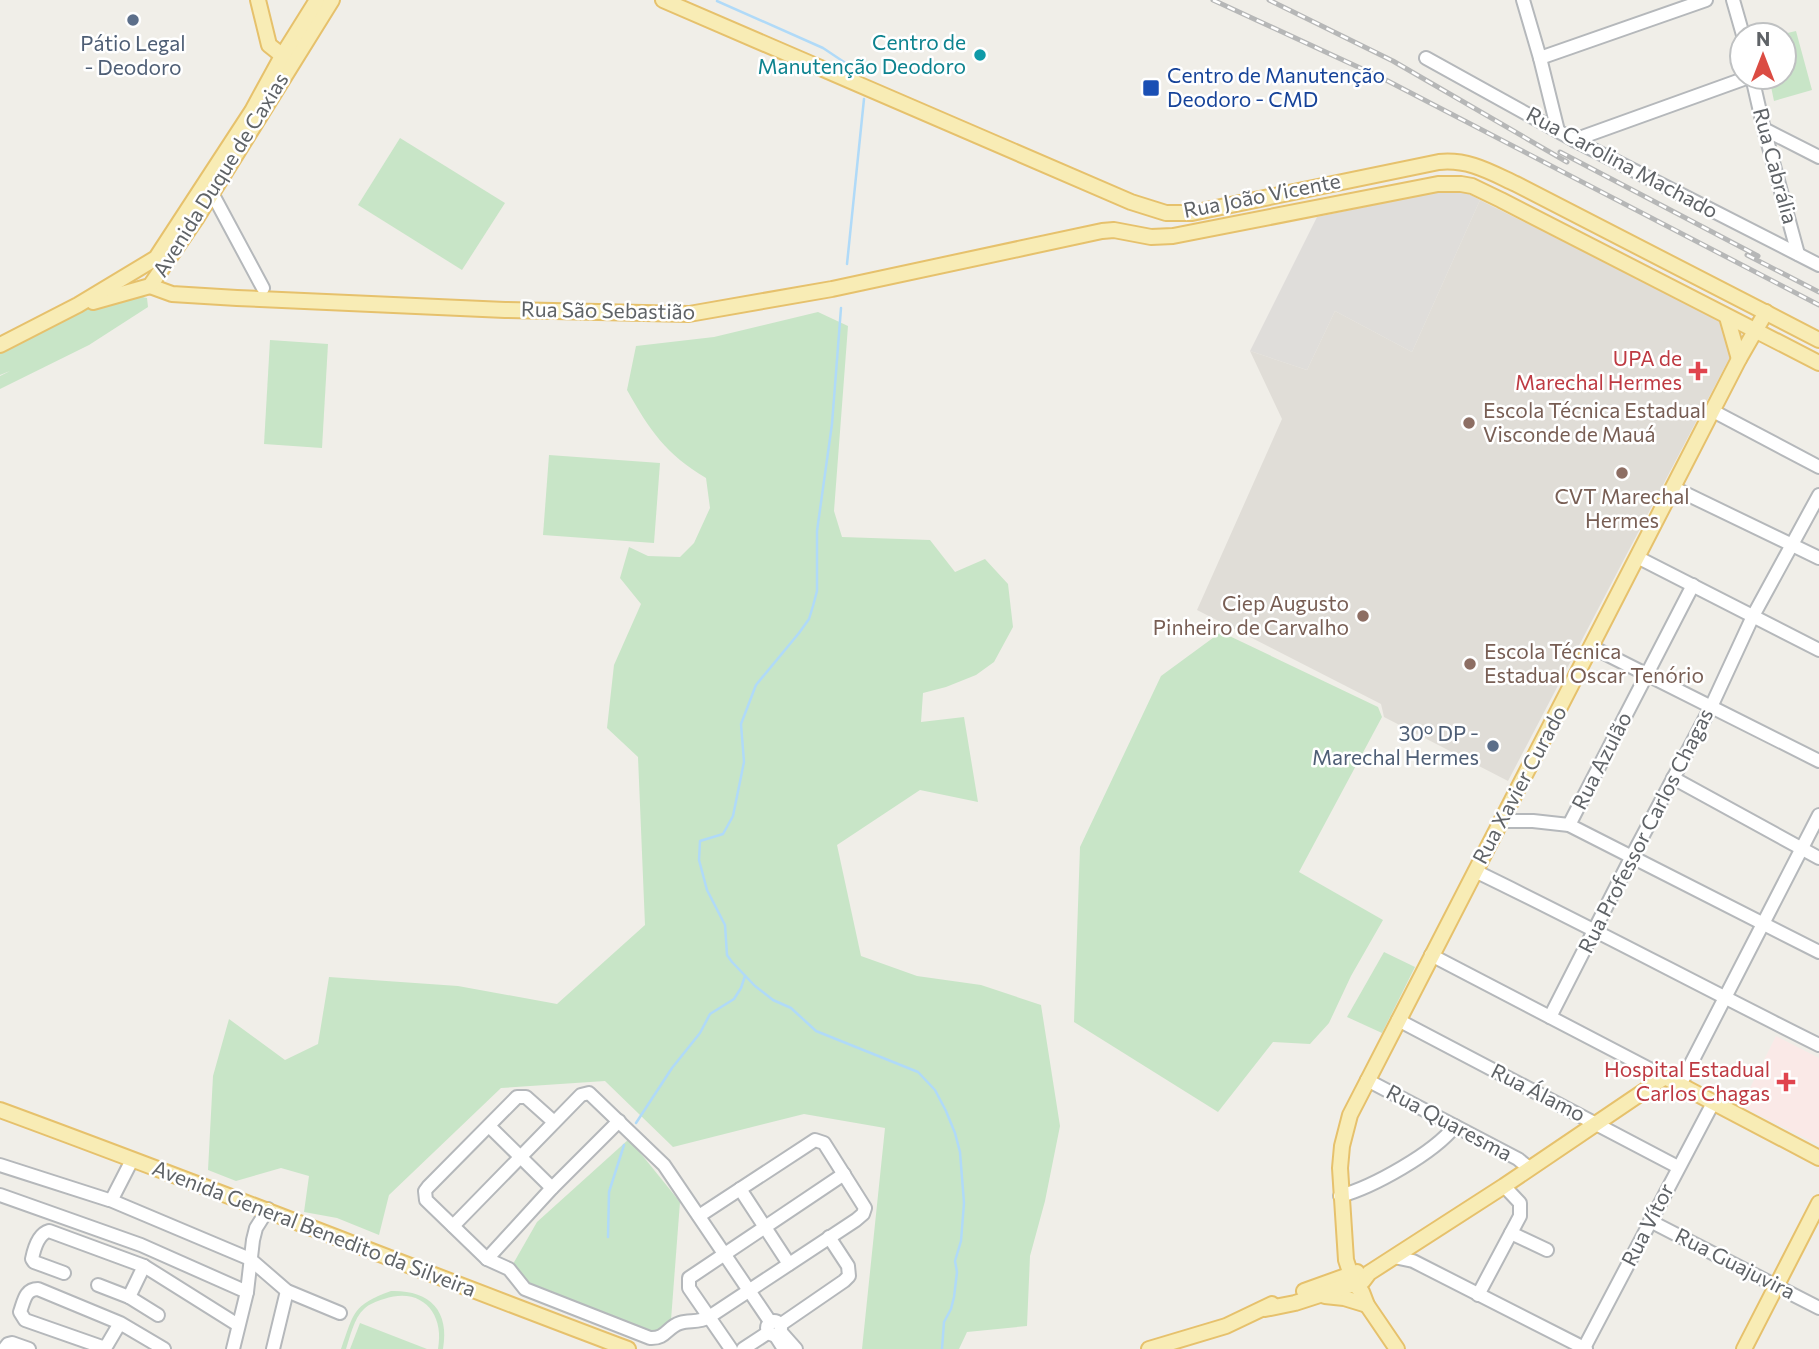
<svg xmlns="http://www.w3.org/2000/svg" width="1819" height="1349" font-family="Commissioner,sans-serif">
<style>
.industrial{fill:#dfddda}
.education{fill:#e0ddd7}
.medical{fill:#fae9e7}
.green{fill:#c8e5c7}
.lines{fill:none;stroke-linecap:round;stroke-linejoin:round}
.stream{stroke:#b0daf8;stroke-width:2.5}
.minor-casing{stroke:#b5b8bb;stroke-width:16}
.major-casing{stroke:#e6c16c;stroke-width:18}
.minor{stroke:#fff;stroke-width:12}
.major{stroke:#f8ecb5;stroke-width:14}
.rail-casing{stroke:#b6b7b7;stroke-width:5}
.rail{stroke:#fff;stroke-width:2.5;stroke-dasharray:8;stroke-linecap:butt}
.service-dot{fill:#5c6f8a;stroke:#fff;stroke-width:2.5}
.culture-dot{fill:#0f9aa8;stroke:#fff;stroke-width:2.5}
.transit-dot{fill:#1a4fb4;stroke:#fff;stroke-width:2.5}
.health-dot{fill:#e0444e;stroke:#fff;stroke-width:2.5}
.education-dot{fill:#8d6e63;stroke:#fff;stroke-width:2.5}
.labels{text-anchor:middle;stroke-width:5;stroke-linejoin:round;paint-order:stroke}
.culture-label{font-size:21px;fill:#0d838f;stroke:#fff;text-anchor:end}
.service-label{font-size:21px;fill:#4e5e75;stroke:#fff}
.transit-label{font-size:21px;fill:#164399;stroke:#fff;text-anchor:start}
.street-label{font-size:21px;fill:#5f6367;stroke:#fff}
.health-label{font-size:21px;fill:#be3a42;stroke:#fff;text-anchor:end}
.education-label{font-size:21px;fill:#785e54;stroke:#fff;text-anchor:start}
</style>
<rect width="100%" height="100%" fill="#f0eee8"/>
<path class="industrial" d="M1441,191l26,2 13,7 -68,152 -77,-41 -28,59 -57,-19 67,-134z"/>
<path class="education" d="M1480,200l243,121 7,36 -222,424 -124,-64 -3,-13 -184,-94 85,-191 -32,-68 57,19 28,-59 77,41z"/>
<path class="medical" d="M1776,1036l43,22v87l-78,-39z"/>
<g class="green">
<path d="M1796,31l16,59 -38,11 -5,-24h15v-42h-5z"/>
<path d="M400,138l105,65 -43,67 -104,-65z"/>
<path d="M121,292l26,6 1,9 -59,38 -89,44v-13l10,-5 -10,4v-29z"/>
<path d="M818,312l30,14 -14,185 8,26 88,3 25,32 30,-13 23,25 5,43 -19,35 -18,13 -30,12 -23,6 -2,29 43,-5 14,85 -58,-12 -83,55 24,111 56,20 64,9 60,20 19,121 -15,75 -15,55 -3,70 -60,6 -8,17h-97l23,-221 -81,-14 -131,33 -68,-66 -104,7 -112,107 -10,40 -42,-17 -33,-6 5,-36 -28,-8 -45,13 -28,-11 5,-94 16,-57 56,41 33,-16 11,-67 129,9 99,18 88,-79 -7,-168 -31,-29 7,-63 27,-61 -21,-26 9,-31 19,9 32,1 14,-14 16,-35 -4,-30c-40,-24 -56,-47 -79,-88l9,-44 78,-9z"/>
<path d="M270,340l58,4 -6,104 -58,-4z"/>
<path d="M549,455l111,8 -6,80 -111,-8z"/>
<path d="M1221,632l157,75 4,10 -83,155 84,48 -32,56 -22,47 -19,21 -37,-2 -55,70 -144,-90 6,-175 81,-171z"/>
<path d="M1384,952l31,15 -33,66 -35,-16z"/>
<path d="M629,1139l51,63 -9,118 -16,14 -122,-45 -11,-9 -9,-16 24,-42z"/>
<path d="M391,1291c38,-1 59,19 52,58h-5c7,-36 -17,-63 -54,-50 -7,2 -15,5 -20,10 -10,9 -14,28 -18,40h-5c13,-36 11,-44 50,-58z"/>
<path d="M360,1323l67,26h-77z"/>
</g>
<g class="lines">
<g class="stream">
<path d="M717,1l106,47 27,18"/>
<path d="M847,264l17,-165"/>
<path d="M841,308l-9,116 -15,107v60l-4,15 -4,13 -10,14 -43,52 -15,39 3,38 -11,54 -10,18 -23,7 -1,19 8,30 18,35 2,30 5,7 23,24 18,14 18,8 25,23 102,41 17,18 11,21 9,22 5,19 4,51 -3,38 -6,20 2,11 -3,25 -3,12 -7,13 -2,27"/>
<path d="M636,1123l36,-55 28,-35 10,-19 24,-15 7,-11 4,-12"/>
<path d="M608,1237l1,-45 15,-47"/>
</g>
<defs>
<g id="minor">
<path d="M1523,0l17,58 18,73"/>
<path d="M1733,0l10,35"/>
<path d="M1426,58l148,82 245,125"/>
<path d="M1540,58l166,-58"/>
<path d="M1752,77l12,52 34,125"/>
<path d="M1764,129l55,28"/>
<path d="M1574,140l175,-63"/>
<path d="M212,193l51,95"/>
<path d="M1713,411l106,56"/>
<path d="M1674,488l145,70"/>
<path d="M1637,557l182,93"/>
<path d="M1592,647l227,114"/>
<path d="M1673,778l146,80"/>
<path d="M1502,821h31l36,4 250,127"/>
<path d="M1569,825l124,-240"/>
<path d="M1475,871c116,56 229,117 344,174"/>
<path d="M1431,955l234,122"/>
<path d="M1550,1017l81,-159 80,-151 42,-91 66,-121"/>
<path d="M1398,1020l280,147"/>
<path d="M1367,1080l151,79 11,9"/>
<path d="M1680,1085l139,-270"/>
<path d="M554,1122l-28,-25h-9l-89,90 -3,4 1,9 61,59 22,10 16,20 125,49c16,1 17,-11 30,-15 10,-3 19,0 29,-6l147,-97 7,-6 2,-6 -41,-65 -9,-3 -116,76"/>
<path d="M489,1126l63,62"/>
<path d="M0,1165l109,35 3,-1 20,-39"/>
<path d="M740,1189l49,75"/>
<path d="M0,1195l141,50 106,47"/>
<path d="M1340,1196c33,-9 94,-43 115,-70"/>
<path d="M110,1200l140,59 37,32 53,22"/>
<path d="M1650,1221l169,87"/>
<path d="M453,1226l128,-131 8,-2 75,72 107,158"/>
<path d="M1511,1233l36,17"/>
<path d="M1394,1257l19,4 173,88"/>
<path d="M487,1259l65,-71 67,-67"/>
<path d="M64,1273l-30,-11 -2,-3c2,-10 6,-25 17,-28l95,35 94,59"/>
<path d="M98,1285l31,12 29,18"/>
<path d="M1478,1295l42,-79v-13l-16,-17"/>
<path d="M129,1297l15,-31"/>
<circle cx="774" cy="1328" r="7"/>
<path d="M120,1323l-13,22 -5,2 -77,-27 -5,-8c4,-11 5,-23 18,-23l82,34 44,26"/>
<path d="M780,1325l64,-44 5,-5 -1,-10 -19,-29"/>
<path d="M780,1331l16,18"/>
<path d="M775,1335l9,14"/>
<path d="M1584,1348l129,-245"/>
<path d="M4,1349l4,-5 4,-1 17,6"/>
<path d="M233,1349l14,-57 6,-52 3,-12 12,-19"/>
<path d="M273,1349l14,-58"/>
<path d="M731,1349l-42,-61v-10l155,-104"/>
<path d="M743,1349l26,-17"/>
</g>
<g id="major">
<path d="M258,0l11,45 20,16"/>
<path d="M663,0l468,202 35,11h26l247,-51c30,-3 51,10 77,22l303,156"/>
<path d="M150,286l22,8 65,4 268,12 184,4 143,-25 270,-58 12,-1 37,7 22,-1 265,-52h23l11,2 29,14 318,163"/>
<path d="M93,302l57,-16 46,-67 136,-219"/>
<path d="M1727,317l12,42"/>
<path d="M0,345l78,-40 78,-47 96,-147 30,-55 35,-56"/>
<path d="M0,1110c210,77 418,160 628,239"/>
<path d="M1304,1291l53,-19"/>
<path d="M1325,1296l19,2 23,7"/>
<path d="M1265,1309l30,-6 68,-22 6,-8 135,-87 161,-109 154,81"/>
<path d="M1149,1349l77,-23 46,-22"/>
<path d="M1397,1349l-30,-44 -5,-13 -8,-8 -8,-24 -6,-92 2,-22 8,-31 389,-756 27,-47"/>
<path d="M1744,1349l75,-146"/>
</g>
</defs>
<use href="#minor" class="minor-casing"/>
<use href="#major" class="major-casing"/>
<use href="#minor" class="minor"/>
<use href="#major" class="major"/>
<defs>
<g id="rail">
<path d="M1213,0l171,79 435,226"/>
<path d="M1269,0l124,61 174,101"/>
<path d="M1560,152l198,104"/>
<path d="M1747,255l72,37"/>
</g>
</defs>
<use href="#rail" class="rail-casing"/>
<use href="#rail" class="rail"/>
</g>
<g class="service-dot">
<circle cx="133" cy="20" r="7"/>
<circle cx="1493" cy="746" r="7"/>
</g>
<circle class="culture-dot" cx="980" cy="55" r="7"/>
<rect class="transit-dot" x="1142" y="79" width="18" height="18" rx="3.5"/>
<g class="health-dot">
<path d="M1694.5 360.5h7v7h7v7h-7v7h-7v-7h-7v-7h7z"/>
<path d="M1782.5 1071.5h7v7h7v7h-7v7h-7v-7h-7v-7h7z"/>
</g>
<g class="education-dot">
<circle cx="1469" cy="423" r="7"/>
<circle cx="1622" cy="473" r="7"/>
<circle cx="1363" cy="616" r="7"/>
<circle cx="1470" cy="664" r="7"/>
</g>
<g class="labels">
<g class="culture-label">
<text x="966" y="50">Centro de<tspan x="966" dy="24">Manutenção Deodoro</tspan></text>
</g>
<g class="service-label">
<text x="133" y="51">Pátio Legal<tspan x="133" dy="24">- Deodoro</tspan></text>
<text x="1479" y="741" text-anchor="end">30º DP -<tspan x="1479" dy="24">Marechal Hermes</tspan></text>
</g>
<g class="transit-label">
<text x="1167" y="83">Centro de Manutenção<tspan x="1167" dy="24">Deodoro - CMD</tspan></text>
</g>
<g class="street-label">
<text transform="translate(1622 163) rotate(28)" y="7">Rua Carolina Machado</text>
<text transform="translate(1775 166) rotate(75)" y="7">Rua Cabrália</text>
<text transform="translate(221 175) rotate(-58)" y="7">Avenida Duque de Caxias</text>
<text transform="translate(1262 196) rotate(-11)" y="7">Rua João Vicente</text>
<text transform="translate(608 311) rotate(1)" y="7">Rua São Sebastião</text>
<text transform="translate(1602 761) rotate(-63)" y="7">Rua Azulão</text>
<text transform="translate(1520 785) rotate(-62)" y="7">Rua Xavier Curado</text>
<text transform="translate(1646 831) rotate(-63)" y="7">Rua Professor Carlos Chagas</text>
<text transform="translate(1538 1093) rotate(27)" y="7">Rua Álamo</text>
<text transform="translate(1449 1123) rotate(28)" y="7">Rua Quaresma</text>
<text transform="translate(1648 1225) rotate(-63)" y="7">Rua Vítor</text>
<text transform="translate(314 1229) rotate(21)" y="7">Avenida General Benedito da Silveira</text>
<text transform="translate(1735 1264) rotate(27)" y="7">Rua Guajuvira</text>
</g>
<g class="health-label">
<text x="1682" y="366">UPA de<tspan x="1682" dy="24">Marechal Hermes</tspan></text>
<text x="1770" y="1077">Hospital Estadual<tspan x="1770" dy="24">Carlos Chagas</tspan></text>
</g>
<g class="education-label">
<text x="1483" y="418">Escola Técnica Estadual<tspan x="1483" dy="24">Visconde de Mauá</tspan></text>
<text x="1622" y="504" text-anchor="middle">CVT Marechal<tspan x="1622" dy="24">Hermes</tspan></text>
<text x="1349" y="611" text-anchor="end">Ciep Augusto<tspan x="1349" dy="24">Pinheiro de Carvalho</tspan></text>
<text x="1484" y="659">Escola Técnica<tspan x="1484" dy="24">Estadual Oscar Tenório</tspan></text>
</g>
</g>
<g transform="translate(1763 56)"><circle r="33" fill="#ffffff" stroke="#bfc1c2" stroke-width="2"/>
<path d="M0-5L12 26L0 18L-12 26Z" fill="#db4c43"/>
<text y="-10" font-size="19" font-weight="bold" text-anchor="middle" fill="#5f6367">N</text>
</g>
</svg>
